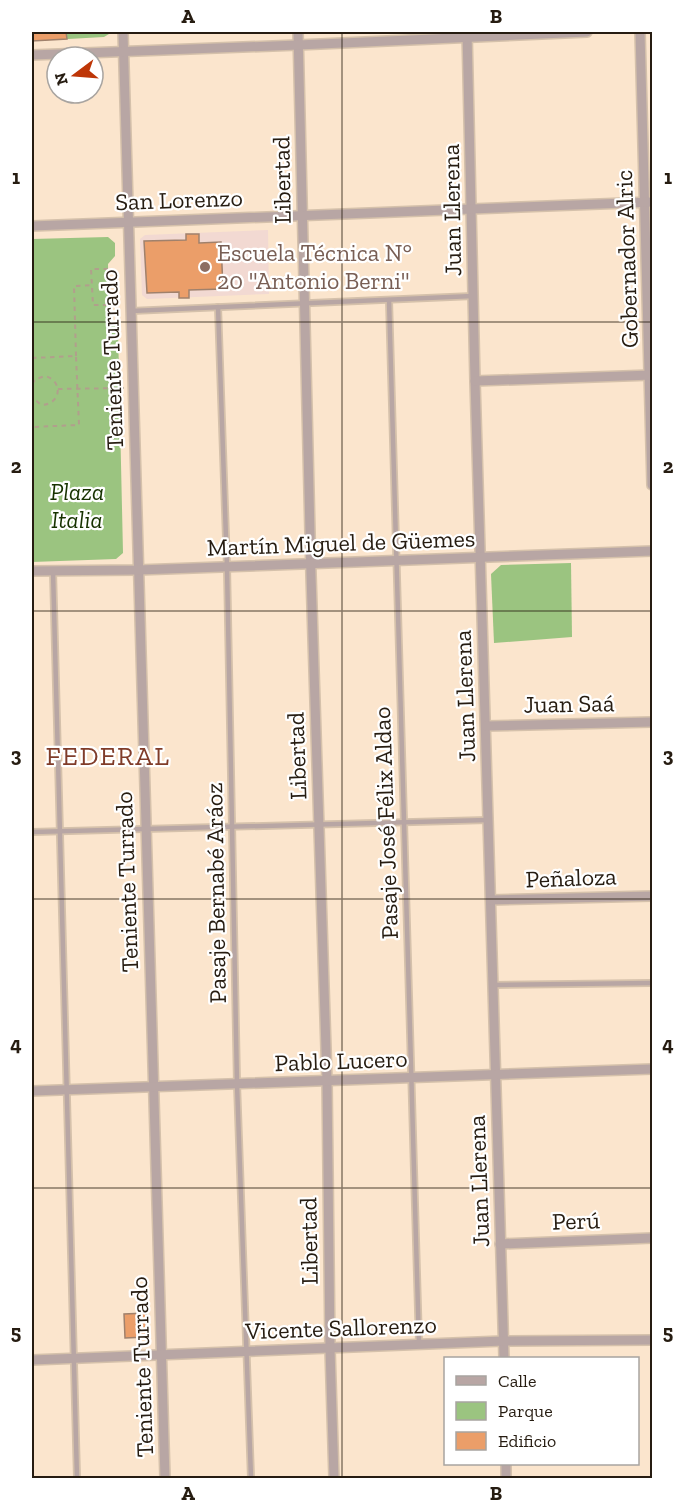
<svg xmlns="http://www.w3.org/2000/svg" width="684" height="1510" font-family="'Zilla Slab',serif">
<style>
.education{fill:#f2d9d2}
.green{fill:#9bc480}
.building{fill:#eb9e69;stroke:#a0816c;stroke-width:1.5}
.lines{fill:none;stroke-linecap:round;stroke-linejoin:round}
.lane-casing{stroke:#d5c1ab;stroke-width:8}
.street-casing{stroke:#d5c1ab;stroke-width:12}
.path{stroke:#b19f8c;stroke-width:2;stroke-dasharray:4.5 4.5;stroke-linecap:butt}
.lane{stroke:#b8a6a4;stroke-width:4.5}
.street{stroke:#b8a6a4;stroke-width:9}
.grid{fill:none;stroke:#261c11;stroke-width:1.5;stroke-opacity:0.55}
.education-dot{fill:#8d6e63;stroke:#fff;stroke-width:2}
.labels{text-anchor:middle;stroke-width:4.5;stroke-linejoin:round;paint-order:stroke}
.street-label{font-size:24px;fill:#261c11;stroke:#fff}
.education-label{font-size:24px;fill:#785e54;stroke:#fff;text-anchor:start}
.park-label{font-size:24px;font-style:italic;fill:#173300;stroke:#fff}
.quarter-label{font-size:27px;letter-spacing:1.5px;fill:#803c29;stroke:#fff}
.neatline{fill:none;stroke:#261c11;stroke-width:2}
.grid-label{font-size:20px;text-anchor:middle;font-weight:bold;fill:#261c11}
</style>
<rect width="100%" height="100%" fill="#fbe5cd"/>
<path class="education" d="M268,230l1,64 -122,5 -5,-4 -2,-56 5,-4z"/>
<g class="green">
<path d="M32,32h77v2l-5,3 -72,4z"/>
<path d="M108,237l7,6v13l-7,8 1,56 9,8 5,225 -7,6 -84,3v-323z"/>
<path d="M571,563l1,74 -78,6 -3,-69 10,-9z"/>
</g>
<g class="building">
<path d="M32,32h34l1,7 -35,2z"/>
<path d="M186,234h13v9l22,-1 2,47 -34,1v8h-10v-6l-32,1 -3,-52 42,-1z"/>
<path d="M146,1313l1,24 -22,1 -1,-24z"/>
</g>
<g class="lines">
<defs>
<g id="lane">
<path d="M389,300l30,1044"/>
<path d="M218,307l9,260 10,517 14,394"/>
<path d="M131,311l342,-15"/>
<path d="M53,571l24,907"/>
<path d="M32,832l456,-12"/>
<path d="M493,985l159,-2"/>
</g>
<g id="street">
<path d="M123,32l42,1446"/>
<path d="M298,32l13,543 16,506 3,268 4,129"/>
<path d="M467,32l8,349 29,977"/>
<path d="M640,32l12,453"/>
<path d="M32,55l266,-10 289,-13"/>
<path d="M32,226l620,-24"/>
<path d="M475,381l177,-6"/>
<path d="M32,571l106,-1 514,-19"/>
<path d="M486,726l166,-4"/>
<path d="M491,900l161,-4"/>
<path d="M32,1091l620,-22"/>
<path d="M500,1244l152,-6"/>
<path d="M32,1360l471,-19 149,-1"/>
<path d="M506,1464v14"/>
</g>
</defs>
<use href="#lane" class="lane-casing"/>
<use href="#street" class="street-casing"/>
<g class="path">
<path d="M108,269h-17l2,36h16"/>
<path d="M76,356l-2,-70 18,-1"/>
<path d="M32,358l44,-2 3,69 -47,2"/>
<path d="M32,384l4,-5 9,-3c19,5 16,29 -4,29l-9,-8"/>
<path d="M58,389l66,-1"/>
</g>
<use href="#lane" class="lane"/>
<use href="#street" class="street"/>
</g>
<path class="grid" d="M342,32v1446M32,322h620M32,611h620M32,899h620M32,1188h620"/>
<circle class="education-dot" cx="205" cy="267" r="6"/>
<g class="labels">
<g class="street-label">
<text transform="translate(282 180) rotate(-91)" y="8">Libertad</text>
<text transform="translate(179 200) rotate(-2)" y="8">San Lorenzo</text>
<text transform="translate(452 210) rotate(-91)" y="8">Juan Llerena</text>
<text transform="translate(627 259) rotate(-92)" y="8">Gobernador Alric</text>
<text transform="translate(112 360) rotate(-92)" y="8">Teniente Turrado</text>
<text transform="translate(341 543) rotate(-2)" y="8">Martín Miguel de Güemes</text>
<text transform="translate(465 696) rotate(-92)" y="8">Juan Llerena</text>
<text transform="translate(569 704) rotate(-1)" y="8">Juan Saá</text>
<text transform="translate(297 756) rotate(-92)" y="8">Libertad</text>
<text transform="translate(386 823) rotate(-92)" y="8">Pasaje José Félix Aldao</text>
<text transform="translate(571 878) rotate(-2)" y="8">Peñaloza</text>
<text transform="translate(127 882) rotate(-92)" y="8">Teniente Turrado</text>
<text transform="translate(216 893) rotate(-91)" y="8">Pasaje Bernabé Aráoz</text>
<text transform="translate(341 1061) rotate(-2)" y="8">Pablo Lucero</text>
<text transform="translate(479 1181) rotate(-92)" y="8">Juan Llerena</text>
<text transform="translate(576 1221) rotate(-2)" y="8">Perú</text>
<text transform="translate(309 1241) rotate(-91)" y="8">Libertad</text>
<text transform="translate(341 1328) rotate(-2)" y="8">Vicente Sallorenzo</text>
<text transform="translate(142 1367) rotate(-92)" y="8">Teniente Turrado</text>
</g>
<g class="education-label">
<text x="217" y="261">Escuela Técnica N°<tspan x="217" dy="28">20 "Antonio Berni"</tspan></text>
</g>
<g class="park-label">
<text x="77" y="500">Plaza<tspan x="77" dy="28">Italia</tspan></text>
</g>
<g class="quarter-label">
<text x="108" y="765">FEDERAL</text>
</g>
</g>
<rect width="684" height="1510" fill="none" stroke="#ffffff" stroke-width="66"/>
<rect x="444" y="1357" width="195" height="108" fill="#ffffff" stroke="#a8a4a0" stroke-width="1.5"/>
<rect x="456" y="1376" width="30" height="9" fill="#b8a6a4" stroke="#a8a4a0" stroke-width="1.5"/>
<text x="498" y="1387" font-size="18" fill="#261c11">Calle</text>
<rect x="456" y="1402" width="30" height="18" fill="#9bc480" stroke="#a8a4a0" stroke-width="1.5"/>
<text x="498" y="1417" font-size="18" fill="#261c11">Parque</text>
<rect x="456" y="1432" width="30" height="18" fill="#eb9e69" stroke="#a8a4a0" stroke-width="1.5"/>
<text x="498" y="1447" font-size="18" fill="#261c11">Edificio</text>
<g transform="translate(75 75) rotate(254)"><circle r="28" fill="#ffffff" stroke="#a8a4a0" stroke-width="1.5"/>
<path d="M0-4.5L10 22L0 15L-10 22Z" fill="#be3607"/>
<text y="-9" font-size="16" font-weight="bold" text-anchor="middle" fill="#261c11">N</text>
</g>
<rect x="33" y="33" width="618" height="1444" class="neatline"/>
<g class="grid-label">
<text x="188" y="23">A</text>
<text x="496" y="23">B</text>
<text x="16" y="184">1</text>
<text x="668" y="184">1</text>
<text x="16" y="473">2</text>
<text x="668" y="473">2</text>
<text x="16" y="762">3</text>
<text x="668" y="762">3</text>
<text x="16" y="1051">4</text>
<text x="668" y="1051">4</text>
<text x="16" y="1339">5</text>
<text x="668" y="1339">5</text>
<text x="188" y="1500">A</text>
<text x="496" y="1500">B</text>
</g>
</svg>
